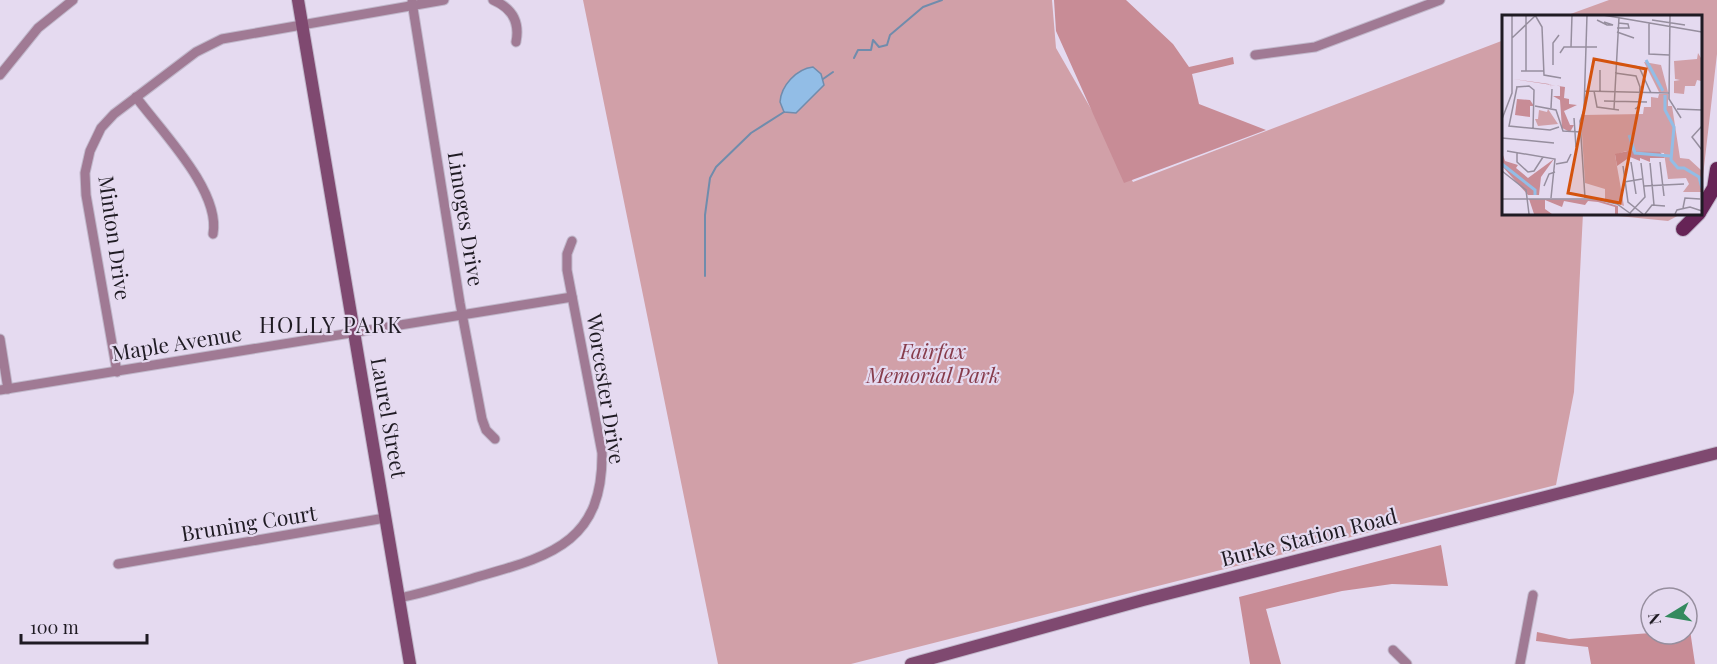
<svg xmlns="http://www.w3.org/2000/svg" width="1717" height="664" font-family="'Playfair Display',serif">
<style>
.green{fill:#d1a0a8}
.forest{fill:#c88c96}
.water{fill:#92bde6;stroke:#708cac;stroke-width:1.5}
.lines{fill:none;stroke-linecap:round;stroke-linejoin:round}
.stream{stroke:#708cac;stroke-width:2}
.street-casing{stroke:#c1b8cb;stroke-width:11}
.secondary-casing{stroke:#c1b8cb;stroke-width:14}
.primary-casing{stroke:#c1b8cb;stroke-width:16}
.street{stroke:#a07a94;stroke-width:9}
.secondary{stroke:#7f4970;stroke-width:12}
.primary{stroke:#662456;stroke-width:14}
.labels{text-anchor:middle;stroke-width:4.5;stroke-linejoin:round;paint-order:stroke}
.street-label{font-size:21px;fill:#1f1b23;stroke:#e5daf0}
.park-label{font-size:21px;font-style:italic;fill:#873c4c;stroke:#e5daf0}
.neighbourhood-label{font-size:22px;letter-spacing:1.5px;fill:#1f1b23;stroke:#e5daf0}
.inset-river{fill:none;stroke:#92bde6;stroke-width:3}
.inset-road{fill:none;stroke:#968e9e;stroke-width:1.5}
.view{fill:#d4530e;fill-opacity:0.15;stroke:#d4530e;stroke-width:3}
.inset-edge{fill:none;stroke:#1f1b23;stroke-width:3}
</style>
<rect width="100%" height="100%" fill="#e5daf0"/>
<g class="green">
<path d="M583,0h469l4,48 77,134 371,-142v173h79l-9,179 -18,93 -705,179h-133z"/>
<path d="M1609,0h108v54l-16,139 -1,-177h-135z"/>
<path d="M1588,213h95l-15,8z"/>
</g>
<g class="forest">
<path d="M1054,0h72l47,44 16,23 44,-10 1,7 -42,10 7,30 67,26 -142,53 -68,-152z"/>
<path d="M1441,545l7,41 -56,-2 -50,7 -76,18 15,55h-31l-11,-67z"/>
<path d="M1687,630h3l5,34h-104l-3,-17 -52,-6 1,-9 32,7 82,-6 36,1z"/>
</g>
<path class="water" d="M813,67l8,7 3,11 -28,28 -12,-1 -4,-10c1,-16 16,-33 33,-35z"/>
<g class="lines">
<g class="stream">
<path d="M854,58l4,-8h13l2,-10 6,7 8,-2 3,-10 33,-28 19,-7"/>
<path d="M823,79l10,-7"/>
<path d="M705,276v-61l5,-37 6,-11 35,-34 33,-21"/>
</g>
<defs>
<g id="street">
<path d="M493,0c19,8 27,22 23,42"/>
<path d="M412,2l48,301 22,116 4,11 9,9"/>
<path d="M1255,55l60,-8 125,-47"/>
<path d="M0,75l38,-47 35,-28"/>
<path d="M136,97c25,34 85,94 77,137"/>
<path d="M0,339l8,50"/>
<path d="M117,372l-31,-177 -1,-22 5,-22 11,-23 13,-14 82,-62 26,-13 222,-39"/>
<path d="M0,390l572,-93"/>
<path d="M118,564l267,-46"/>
<path d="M399,598c29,-6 57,-15 85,-23 71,-20 119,-36 118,-122l-35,-183v-16l5,-13"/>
<path d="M1393,650l14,14"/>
<path d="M1520,664l13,-69"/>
</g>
<g id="secondary">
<path d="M298,0l112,664"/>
<path d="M911,664l232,-64 574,-147"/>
</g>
<g id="primary">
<path d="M1700,211l14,-23 3,-19"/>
<path d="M1683,229l16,-16"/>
</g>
</defs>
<use href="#street" class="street-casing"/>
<use href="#secondary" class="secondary-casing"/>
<use href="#primary" class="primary-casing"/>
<use href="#street" class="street"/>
<use href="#secondary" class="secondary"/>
<use href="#primary" class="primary"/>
</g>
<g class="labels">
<g class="street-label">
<text transform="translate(465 219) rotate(81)" y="7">Limoges Drive</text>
<text transform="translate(114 238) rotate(82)" y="7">Minton Drive</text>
<text transform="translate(177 344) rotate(-9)" y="7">Maple Avenue</text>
<text transform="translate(605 389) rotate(81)" y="7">Worcester Drive</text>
<text transform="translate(388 418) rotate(80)" y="7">Laurel Street</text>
<text transform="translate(249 524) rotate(-9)" y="7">Bruning Court</text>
<text transform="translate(1309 538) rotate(-14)" y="7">Burke Station Road</text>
</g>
<g class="park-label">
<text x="933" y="359">Fairfax<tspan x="933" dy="24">Memorial Park</tspan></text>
</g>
<g class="neighbourhood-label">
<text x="331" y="333">HOLLY PARK</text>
</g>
</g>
<g transform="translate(1502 15)">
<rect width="200" height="200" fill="#e5daf0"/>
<path d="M196,38l3,5v23l-4,-1 -2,6h-10l-1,8 -10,-1v-12l6,-1 -5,-1 -1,-18 23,-2zM142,47l17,3 7,27h-9zM157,79h9v12h4l8,52 9,1 12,11v22h-18l6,-8 -3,-6 -18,1 -4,-26 -38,-2 -11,4 9,51 -19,-7v-10l-20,-6 -4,-65 2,-3 60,-1 1,-7h7v-10l7,1zM46,94l10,15 -20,2 -3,-7h3l1,-9 8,2z" fill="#d1a0a8"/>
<path d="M11,64l52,8 -1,11 5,1v5l8,1 -13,6 6,14h4l-4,7 -8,-4 -2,-28 -7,-4h7v-10l-10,-1 2,3 -3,-4zM15,84l13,1 4,6h-4v11l-15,-2zM126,136l32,1 5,6h-15v4l-10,-4v3l-10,-4 -13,9 -2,-12zM0,137l3,9 13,4 -2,3 12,10 26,-19 -13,18 -2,18h-11l-26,-29zM27,184l69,1 20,6v8h-3v-7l-17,-5 -10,-1 -3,4 -21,-4 -2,6 -17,-7v9l7,5h-18z" fill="#c88c96"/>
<path class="inset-river" d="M144,45l17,31M163,80v15l9,17 -3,33 7,8h6l15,9 3,11M127,120l6,18 35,3M0,149l33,26v5"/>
<path class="inset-road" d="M33,0l7,12 2,48 17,3M101,0l99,17M168,1l-1,83 12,19M95,5l10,5h6l-9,-3M150,5l33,5M147,8v31l20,1M115,13h12l-1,-4 -10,-1M115,17l17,6M10,23l23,-22M69,32l1,-32M58,38l4,-6h33M114,49l23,3 12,26M51,50v-22l6,-8M19,56h23M24,56v-56M113,58l21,3 4,11 -1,19 -4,3M14,72l13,-1 5,4 -1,39M15,72l-8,39 41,4 9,-3M83,76l84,2M92,76l3,16 22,3M98,76v-21M102,86l43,1M33,91l21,4 7,21 18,1M49,93l1,-19M112,94l5,-92M175,94l25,1M72,103l2,29M0,104l10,-26v-78M200,111l-10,11 10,13M0,123l52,5M5,136l48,8 -4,39M15,137v10l11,10 6,-1 9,-14M129,147l5,32M158,147l4,34M148,148l4,42M54,149l11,-2 4,-8M121,151l5,36 15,12M0,156l24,19 3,24M122,167l18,-3M42,171l5,-12 6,-2M142,171l40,-2M83,183l-5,-77 4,-11 3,-95M0,184h94l21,5 14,10M181,193l2,-10 15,1M128,198l15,-16 -4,-34M143,199l7,-9 13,1M173,199l2,-4 13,-3 12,4"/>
<path class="view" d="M92,44l52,10 -26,134 -52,-10z"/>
<rect width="200" height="200" class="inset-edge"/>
</g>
<g transform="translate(1669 616) rotate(259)"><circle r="28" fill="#e5daf0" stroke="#968e9e" stroke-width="1.5"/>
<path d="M0-4.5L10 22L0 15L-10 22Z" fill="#338a5e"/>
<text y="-9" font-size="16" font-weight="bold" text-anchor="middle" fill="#1f1b23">N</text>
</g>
<path d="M21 634v9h126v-9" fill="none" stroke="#1f1b23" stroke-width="3"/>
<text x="30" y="634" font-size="18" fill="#1f1b23" stroke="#e5daf0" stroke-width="4.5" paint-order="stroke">100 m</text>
</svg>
